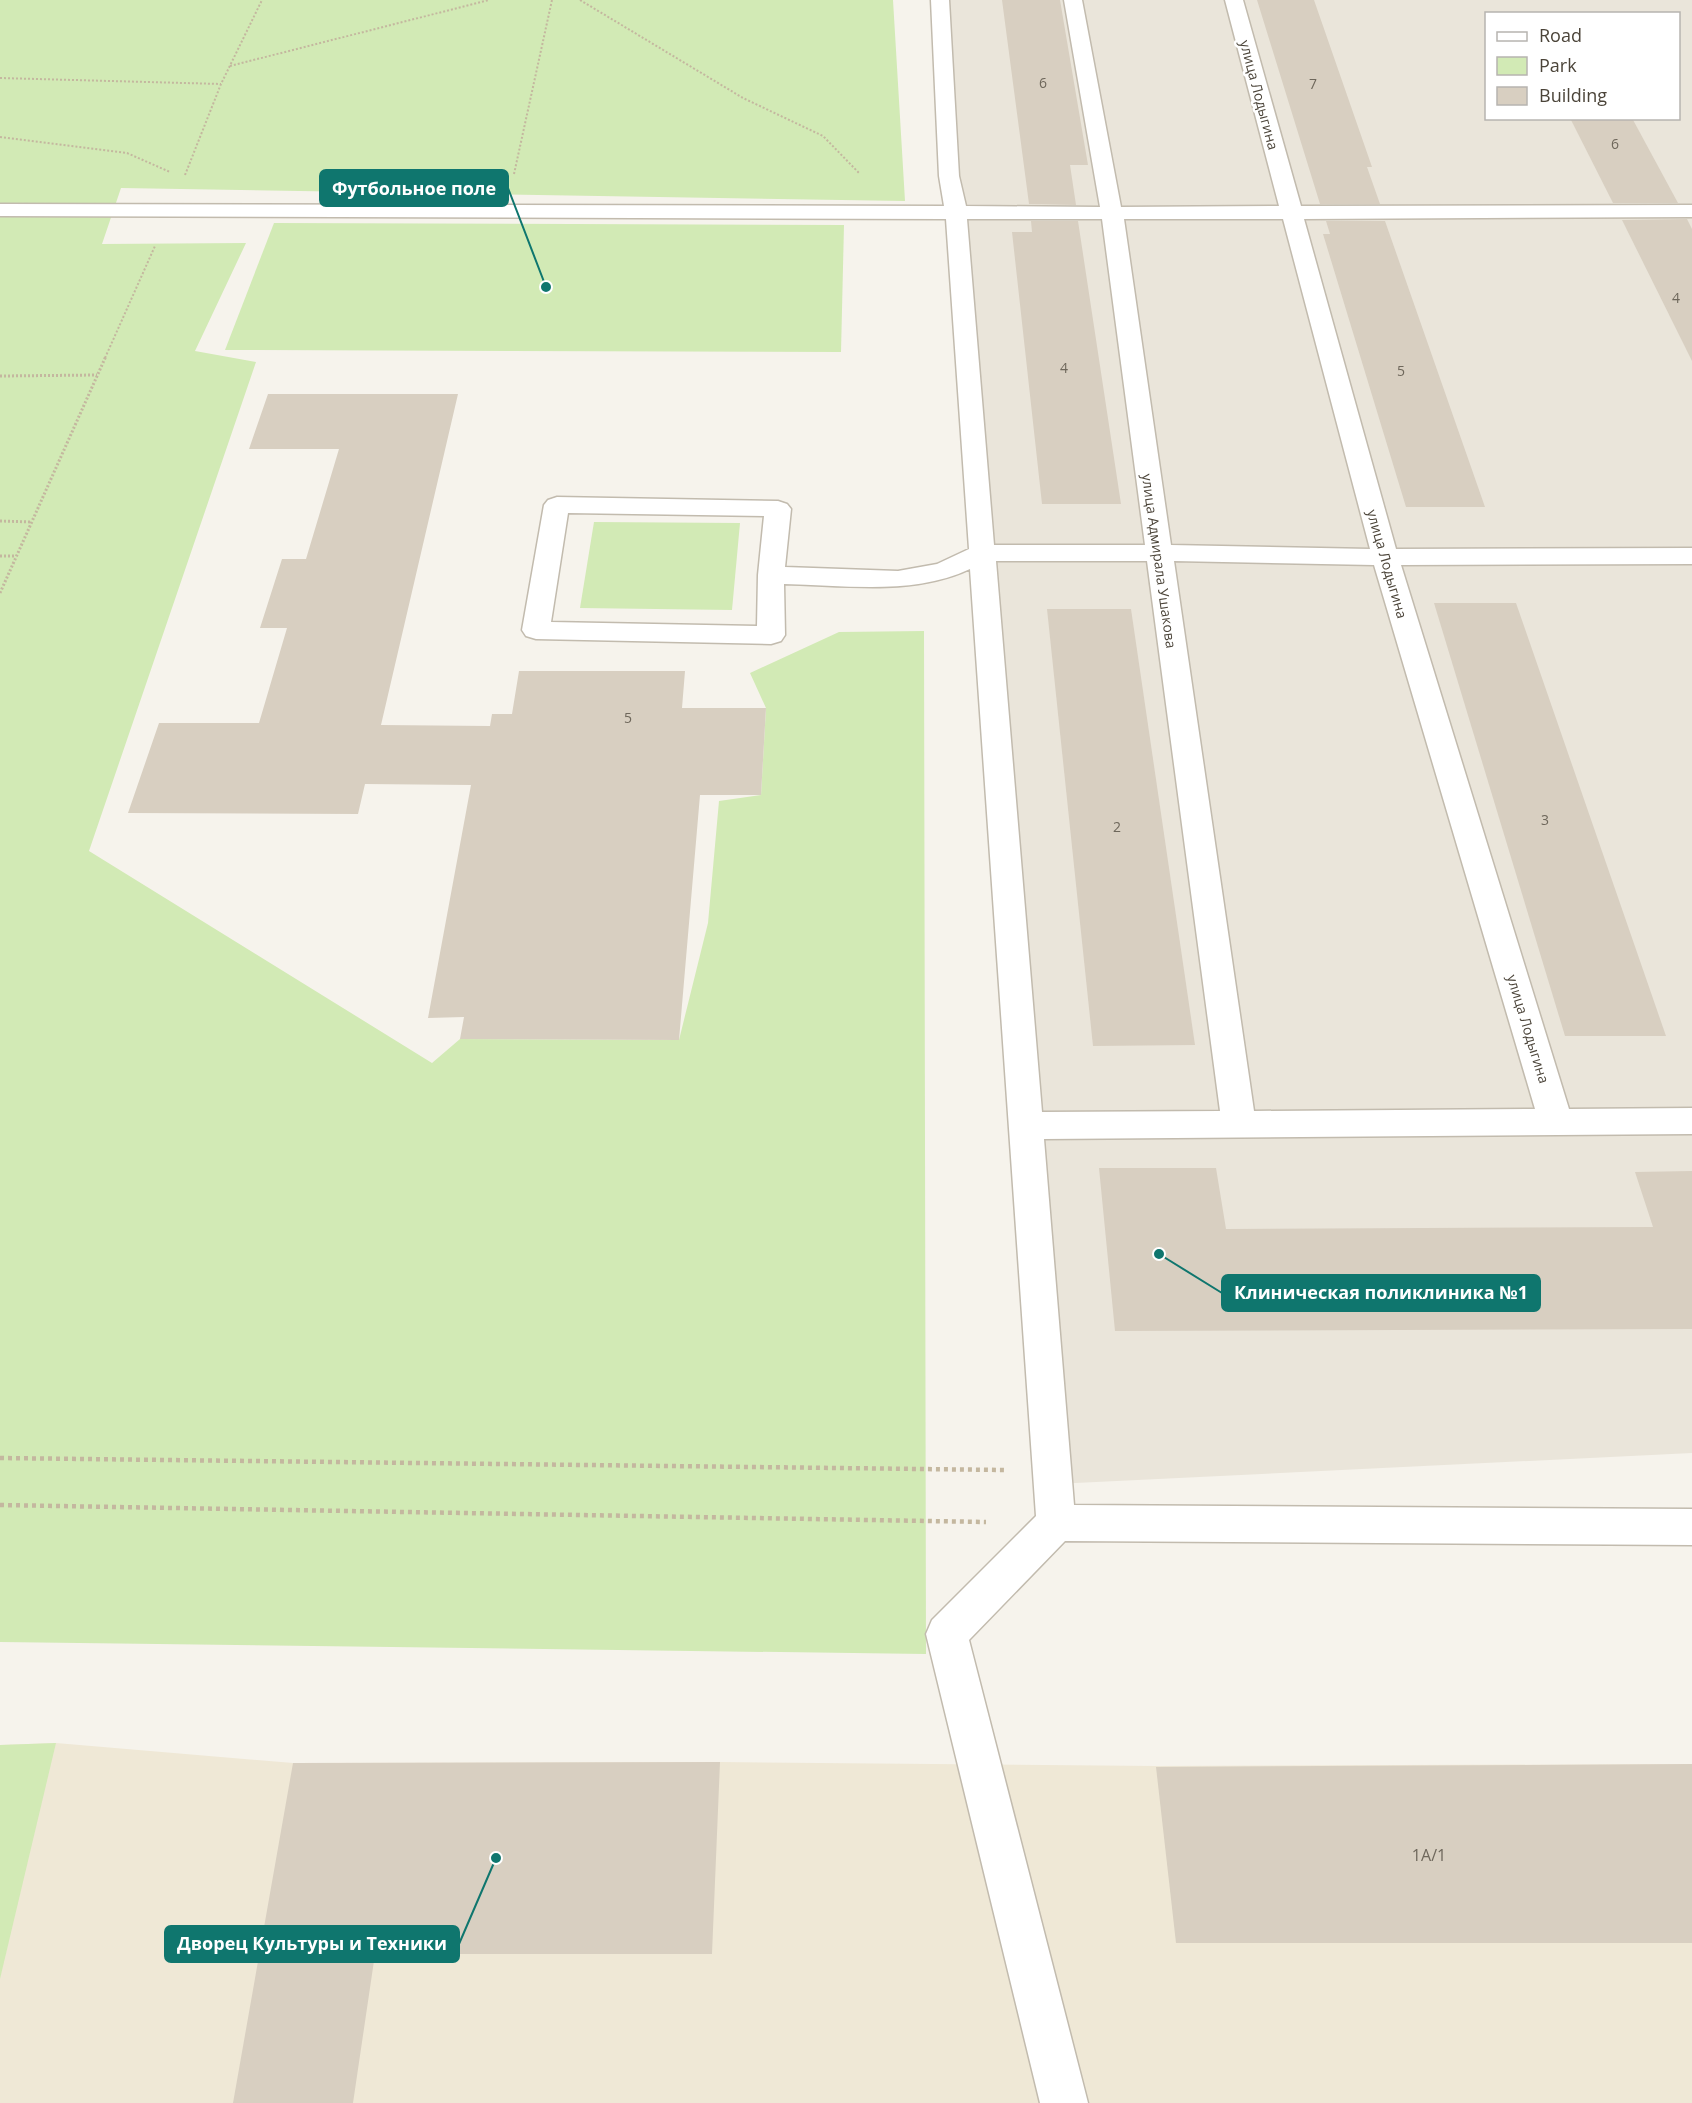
<svg xmlns="http://www.w3.org/2000/svg" width="1692" height="2103" font-family="'Open Sans',sans-serif">
<style>
.residential{fill:#eae5da;fill-rule:evenodd}
.education{fill:#efe8d6}
.green{fill:#d2eab5}
.building{fill:#d8cfc1}
.lines{fill:none;stroke-linecap:round;stroke-linejoin:round}
.minor-casing{stroke:#c2bbae;stroke-width:3}
.path-far2{stroke:#c4b79f;stroke-width:2;stroke-dasharray:2 2;stroke-linecap:butt}
.path-far1{stroke:#c4b79f;stroke-width:3;stroke-dasharray:2 2;stroke-linecap:butt}
.path{stroke:#c4b79f;stroke-width:4.5;stroke-dasharray:4 4;stroke-linecap:butt}
.minor{fill:#fff;fill-rule:evenodd}
.labels{text-anchor:middle;stroke-width:5;stroke-linejoin:round;paint-order:stroke}
.number-label{font-size:14px;fill:#6e675b}
.far-street-label{font-size:14px;fill:#4b4439;stroke:#fff}
.near-number-label{font-size:16px;fill:#6e675b}
.leader{fill:none;stroke:#0f766e;stroke-width:2}
.callout-dot{fill:#0f766e;stroke:#fff;stroke-width:2}
.callout{fill:#0f766e;stroke:#0f766e;stroke-width:2}
.callout-label{font-size:18px;text-anchor:middle;font-weight:bold;fill:#fff}
</style>
<rect width="100%" height="100%" fill="#f6f3ec"/>
<path class="residential" d="M935,0h757v1453l-658,32zM1486,14h192v104h-192z"/>
<path class="education" d="M56,1743l237,20 427,-1 436,4 536,-2v339h-1692v-358z"/>
<g class="green">
<path d="M0,0h893l12,201 -784,-13 -19,56 144,-1 -51,108 61,11 -167,489 343,212 28,-24 219,1 29,-117 11,-122 42,-6 5,-87 -16,-35 89,-41 85,-1 2,1023 -926,-12z"/>
<path d="M274,223l570,2 -3,127 -616,-2z"/>
<path d="M594,522l146,1 -8,87 -152,-2z"/>
<path d="M56,1743l-56,236v-234z"/>
</g>
<g class="building">
<path d="M1002,0h58l28,165h-18l6,40 -47,-1z"/>
<path d="M1257,0h57l58,167h-5l13,37h-60z"/>
<path d="M1570,118h62l46,85h-65z"/>
<path d="M1687,219l5,10v132l-70,-141z"/>
<path d="M1031,221h47l43,283h-79l-30,-272h20z"/>
<path d="M1326,221h59l100,286h-79l-83,-273h7z"/>
<path d="M268,394h190l-77,331 109,1 2,-12h20l7,-43h166l-3,37h84l-5,87h-61l-21,245 -219,-1 4,-22 -36,1 43,-233 -106,-1 -7,30 -230,-1 31,-90h100l28,-95h-27l22,-69h24l33,-110h-90z"/>
<path d="M1434,603h82l150,433h-101z"/>
<path d="M1047,609h84l64,436 -102,1z"/>
<path d="M1099,1168h117l10,61 427,-2 -18,-55 57,-1v158l-577,2z"/>
<path d="M720,1762l-8,192h-337l-22,149h-120l60,-340z"/>
<path d="M1692,1764v179h-516l-20,-176z"/>
</g>
<g class="lines">
<defs>
<path id="minor" d="M931,0h18l10,176 7,30 134,1 -36,-207h18l39,207 158,-1 -54,-206h18l58,206 391,-1v12l-388,2 92,330 296,-1v16l-291,1 168,544 123,-1v26l-648,5 30,366 618,4v36l-627,-4 -96,99 119,463h-48l-114,-469 6,-14 104,-104 -66,-947c-57,27 -125,16 -186,15l1,51 -4,6 -10,3 -235,-5 -10,-3 -4,-6 22,-125 4,-5 9,-3 221,4 9,3 4,5 -6,58 113,4 39,-7 32,-15 -23,-330 -946,-3v-12l944,2 -5,-30zM967,219h135l43,326h-151zM1124,219h159l87,330 -199,-4zM568,513l196,3 -6,59 -1,51 -206,-4zM996,561h151l73,550 -178,1zM1174,561l200,4 161,544 -281,2z"/>
</defs>
<use href="#minor" class="minor-casing"/>
<g class="path-far2">
<path d="M580,0l163,98 80,38 37,38"/>
<path d="M230,66l259,-66"/>
<path d="M0,78l221,6"/>
<path d="M0,137l127,16 43,19"/>
<path d="M514,174l38,-174"/>
<path d="M185,175l36,-91 41,-84"/>
<path d="M105,358l50,-112"/>
</g>
<g class="path-far1">
<path d="M0,376l97,-1"/>
<path d="M0,521l32,1"/>
<path d="M0,556h16"/>
<path d="M0,593l106,-237"/>
</g>
<g class="path">
<path d="M0,1458l1004,12"/>
<path d="M0,1505l986,17"/>
</g>
<use href="#minor" class="minor"/>
</g>
<g class="labels">
<g class="number-label">
<text x="1043" y="88">6</text>
<text x="1313" y="89">7</text>
<text x="1615" y="149">6</text>
<text x="1676" y="303">4</text>
<text x="1064" y="373">4</text>
<text x="1401" y="376">5</text>
<text x="628" y="723">5</text>
<text x="1545" y="825">3</text>
<text x="1117" y="832">2</text>
</g>
<g class="far-street-label">
<text transform="translate(1259 95) rotate(75)" y="5">улица Лодыгина</text>
<text transform="translate(1159 561) rotate(82)" y="5">улица Адмирала Ушакова</text>
<text transform="translate(1387 564) rotate(74)" y="5">улица Лодыгина</text>
<text transform="translate(1528 1029) rotate(73)" y="5">улица Лодыгина</text>
</g>
<g class="near-number-label">
<text x="1429" y="1861">1А/1</text>
</g>
</g>
<path class="leader" d="M546 287L508 188M1159 1254L1222 1293M496 1858L459 1944"/>
<g class="callout-dot">
<circle cx="546" cy="287" r="6"/>
<circle cx="1159" cy="1254" r="6"/>
<circle cx="496" cy="1858" r="6"/>
</g>
<g class="callout">
<rect x="320" y="170" width="188" height="36" rx="6"/>
<rect x="1222" y="1275" width="318" height="36" rx="6"/>
<rect x="165" y="1926" width="294" height="36" rx="6"/>
</g>
<g class="callout-label">
<text x="414" y="195">Футбольное поле</text>
<text x="1381" y="1299">Клиническая поликлиника №1</text>
<text x="312" y="1950">Дворец Культуры и Техники</text>
</g>
<rect x="1485" y="12" width="195" height="108" fill="#ffffff" stroke="#b7b4b0" stroke-width="1.5"/>
<rect x="1497" y="32" width="30" height="9" fill="#ffffff" stroke="#b7b4b0" stroke-width="1.5"/>
<text x="1539" y="42" font-size="18" fill="#4b4439">Road</text>
<rect x="1497" y="57" width="30" height="18" fill="#d2eab5" stroke="#b7b4b0" stroke-width="1.5"/>
<text x="1539" y="72" font-size="18" fill="#4b4439">Park</text>
<rect x="1497" y="87" width="30" height="18" fill="#d8cfc1" stroke="#b7b4b0" stroke-width="1.5"/>
<text x="1539" y="102" font-size="18" fill="#4b4439">Building</text>
</svg>
